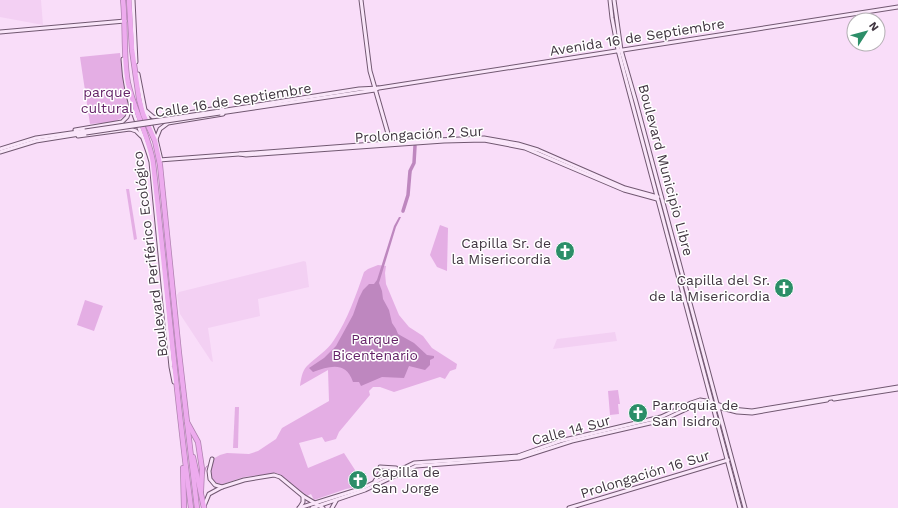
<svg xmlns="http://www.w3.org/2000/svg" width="898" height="508" font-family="'Work Sans',sans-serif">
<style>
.built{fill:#f3d0f3}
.green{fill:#e4aee4}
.water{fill:#be87bf}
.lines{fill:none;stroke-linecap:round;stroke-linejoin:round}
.stream{stroke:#be87bf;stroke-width:1}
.river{stroke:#be87bf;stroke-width:3.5}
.secondary-casing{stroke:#715871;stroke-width:5}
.highway-casing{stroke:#b182b1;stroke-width:6}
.secondary{stroke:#fae6fa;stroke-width:3}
.highway{stroke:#edabee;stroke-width:4.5}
.secondary-bridge-casing{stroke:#715871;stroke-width:5;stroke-linecap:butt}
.secondary-bridge{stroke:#fae6fa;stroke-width:3}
.labels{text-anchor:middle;stroke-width:3;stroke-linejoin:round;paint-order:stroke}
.street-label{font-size:14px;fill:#413641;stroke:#fff}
.park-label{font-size:14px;fill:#652368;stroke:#fff}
.poi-label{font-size:14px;fill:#413641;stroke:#fff;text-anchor:end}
</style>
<rect width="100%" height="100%" fill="#f9ddf9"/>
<g class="built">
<path d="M0,0h41l2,25 -43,-8z"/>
<path d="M304,261l2,1 3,25 -51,12 2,17 -52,12 5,34 -2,-1 -31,-47 -3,-19 2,-3z"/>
<path d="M615,332l2,9 -64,8 4,-10z"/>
</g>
<g class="green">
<path d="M120,53l4,32 5,21 -4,10 -11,6 -24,2 -10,-67z"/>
<path d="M129,189l8,50 -3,1 -8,-51z"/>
<path d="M440,225l8,3 -1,43 -10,-4 -7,-12z"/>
<path d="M378,265l8,1 -1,7 1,11 13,31 10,12 14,9 9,12 25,16 -1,5 -6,2 -5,8 -5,-2 -46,15 -14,-5h-7l-4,4 1,4 -31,37 -3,7 -11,3 -3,-5 -23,6 9,25 36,-15 13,20 -1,2h2l-5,3 5,6v2h5l-17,3 -32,11 -3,-6 -4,2 -4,-2 -26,-21 -33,4 -21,7h-4l-5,-2 -4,-7 3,-16 7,-4 7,-2 22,1 9,-3 18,-12 6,-11 47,-27 -1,-31 -28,16c1,-7 2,-15 7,-20 9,-9 20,-15 27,-26 14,-21 22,-45 30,-68l4,-3z"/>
<path d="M85,300l18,6 -9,25 -17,-6z"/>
<path d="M618,390l2,14h-2l1,10 -9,1 -2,-24z"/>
<path d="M235,407h4l-1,41h-5z"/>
</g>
<path class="water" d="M399,217h2l-5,10 -17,56 3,8 1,8 6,11 3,13 4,6 2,5 16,9 13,12 7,1v2l-4,2v5l-5,5 -16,-4 -5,12 -22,-1 -21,9 -2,-4h-6c-7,-21 -23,-16 -40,-10l-4,-4 15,-10 12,-12 17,-31 6,-17 4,-8 6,-6h5l3,-4 17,-54z"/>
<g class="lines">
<g class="stream">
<path d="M403,212l5,-16 3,-26 3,-6 1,-18"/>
<path d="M204,474l2,-7 3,-2"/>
</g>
<path class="river" d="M403,211l5,-16 2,-24 4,-8 1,-17"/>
<defs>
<g id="secondary">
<path d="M133,0l3,62"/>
<path d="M361,0l9,71 21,73"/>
<path d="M610,0l2,18 6,32 122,458"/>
<path d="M614,0l7,50 15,52 109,406"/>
<path d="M0,32l125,-11"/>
<path d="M123,59c1,21 5,42 13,61 5,14 11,27 15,42l20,205 3,15"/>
<path d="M138,74l7,36 11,29 5,21"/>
<path d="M146,111l7,6 6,1 53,-9h11"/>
<path d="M220,111l139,-22 20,-1 519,-81"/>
<path d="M220,113l155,-23 3,-2"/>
<path d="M75,130l47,-8 5,-5 3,-9"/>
<path d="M78,136l52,-7 6,2 5,5"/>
<path d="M156,139l4,-10 8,-6 55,-9"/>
<path d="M0,149l36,-11 49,-7"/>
<path d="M0,152l36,-11 50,-8"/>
<path d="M240,154l6,1 198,-14 40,-1 41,8 99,42 33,9"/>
<path d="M159,160l254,-19 71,-3 34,6 20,6 87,38 33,9"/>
<path d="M834,399l64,-10"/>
<path d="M212,459l-3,12 1,8 5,6 7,2"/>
<path d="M380,467l16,1 3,3"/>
<path d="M375,481l6,-10"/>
<path d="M204,506l5,-12 13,-7 22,-7 30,-5 6,2 23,19 20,12"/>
<path d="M300,507l3,-5v-6"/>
<path d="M299,508l64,-20 51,-25 104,-7 42,-15 101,-24 30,-14 9,-3 6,1 26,8 20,2 146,-24"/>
<path d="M312,508l53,-18 51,-24 103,-8 53,-17 91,-21 34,-16 5,-1 35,9 15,1 75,-13"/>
<path d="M332,508l4,-7"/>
<path d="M569,508l159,-48"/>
</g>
<g id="highway">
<path d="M123,0c3,27 0,56 5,83 6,27 20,51 25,79 13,115 23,231 38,346"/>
<path d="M129,0l3,50 7,49 4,15 12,27 5,24 19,188 18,155"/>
<path d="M187,422l11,20 4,27 -1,22"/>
<path d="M193,457l11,51"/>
<path d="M183,468l1,40"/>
</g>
</defs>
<use href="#secondary" class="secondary-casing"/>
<use href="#highway" class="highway-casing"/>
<use href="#secondary" class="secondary"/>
<use href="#highway" class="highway"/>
<defs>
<g id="secondary-bridge">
<path d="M85,131l135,-20"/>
<path d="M86,133l134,-20"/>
</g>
</defs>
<use href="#secondary-bridge" class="secondary-bridge-casing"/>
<use href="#secondary-bridge" class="secondary-bridge"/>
</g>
<defs>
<symbol id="church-disc" viewBox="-11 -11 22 22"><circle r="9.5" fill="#2c8e68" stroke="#fff"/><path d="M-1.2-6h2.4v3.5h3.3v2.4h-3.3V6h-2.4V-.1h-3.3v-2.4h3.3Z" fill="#fff"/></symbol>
</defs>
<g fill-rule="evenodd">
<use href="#church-disc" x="554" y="240" width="22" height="22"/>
<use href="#church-disc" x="773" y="277" width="22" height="22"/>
<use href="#church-disc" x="627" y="402" width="22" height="22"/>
<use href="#church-disc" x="347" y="469" width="22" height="22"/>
</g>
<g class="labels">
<g class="street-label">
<text transform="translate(637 37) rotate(-9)" y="5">Avenida 16 de Septiembre</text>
<text transform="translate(233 100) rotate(-9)" y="5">Calle 16 de Septiembre</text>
<text transform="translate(419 134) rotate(-3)" y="5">Prolongación 2 Sur</text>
<text transform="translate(666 170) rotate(75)" y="5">Boulevard Municipio Libre</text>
<text transform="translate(150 254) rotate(-97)" y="5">Boulevard Periférico Ecológico</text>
<text transform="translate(571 430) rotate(-15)" y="5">Calle 14 Sur</text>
<text transform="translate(645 474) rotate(-17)" y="5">Prolongación 16 Sur</text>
</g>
<g class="park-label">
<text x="107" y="97">parque<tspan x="107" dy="16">cultural</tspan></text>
<text x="375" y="344">Parque<tspan x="375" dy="16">Bicentenario</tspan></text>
</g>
<g class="poi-label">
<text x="551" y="248">Capilla Sr. de<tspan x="551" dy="16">la Misericordia</tspan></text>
<text x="770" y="285">Capilla del Sr.<tspan x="770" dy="16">de la Misericordia</tspan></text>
<text x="652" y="410" text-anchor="start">Parroquia de<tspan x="652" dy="16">San Isidro</tspan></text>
<text x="372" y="477" text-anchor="start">Capilla de<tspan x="372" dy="16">San Jorge</tspan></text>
</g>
</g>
<g transform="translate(866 32) rotate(54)"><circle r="19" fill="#ffffff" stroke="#b3afb3"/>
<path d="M0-3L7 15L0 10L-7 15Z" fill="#2c8e68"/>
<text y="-6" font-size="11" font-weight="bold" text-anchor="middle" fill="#413641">N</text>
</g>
</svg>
